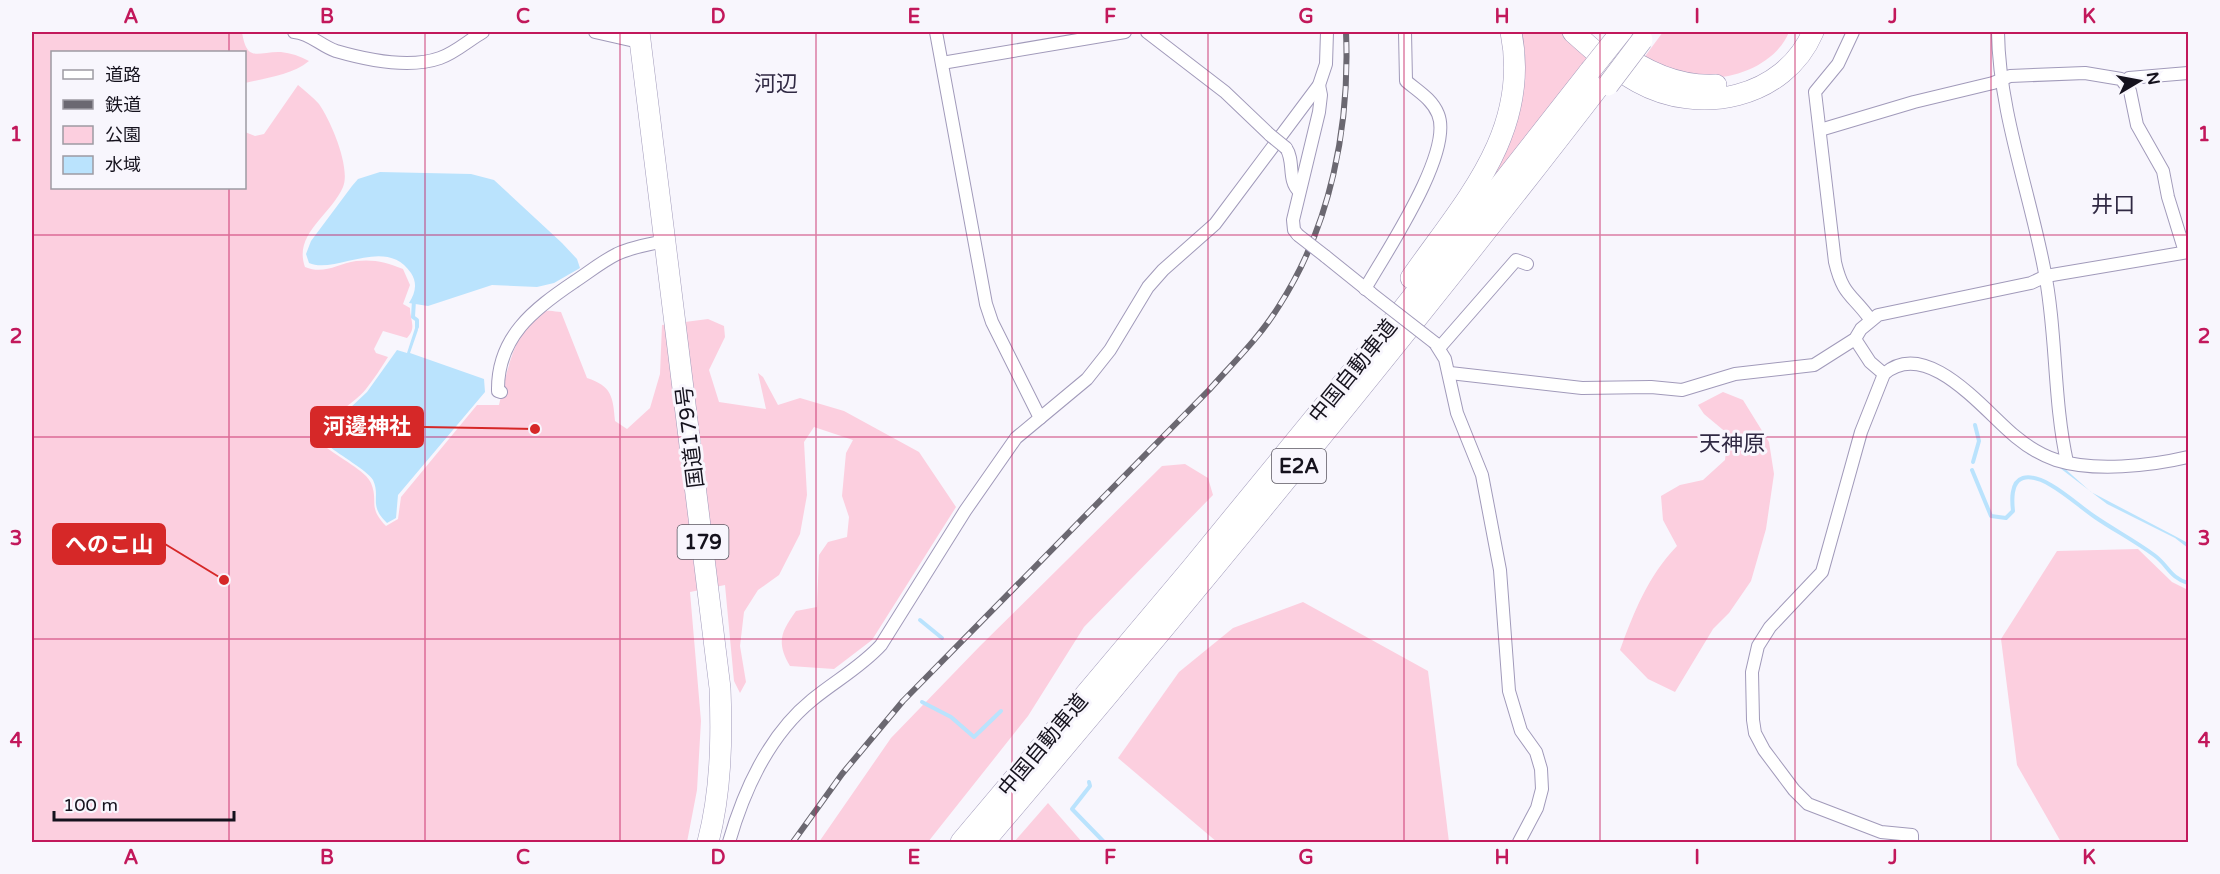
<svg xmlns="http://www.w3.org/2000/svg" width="2220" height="874" font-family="'Varela Round','Noto Sans JP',sans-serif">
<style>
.green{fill:#fccfdf}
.water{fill:#bae3fd}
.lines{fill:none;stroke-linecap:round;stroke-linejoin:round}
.stream{stroke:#bae3fd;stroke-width:4}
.street-casing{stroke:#a19aba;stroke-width:14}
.highway-casing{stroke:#a19aba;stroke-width:22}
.street{stroke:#fff;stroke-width:12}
.highway{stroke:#fff;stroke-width:21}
.rail-casing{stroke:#6b6871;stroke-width:6}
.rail{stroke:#f8f6fd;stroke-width:4;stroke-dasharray:11;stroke-linecap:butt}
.street-bridge-casing{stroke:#a19aba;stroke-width:14;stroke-linecap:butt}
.highway-bridge-casing{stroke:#a19aba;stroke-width:22;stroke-linecap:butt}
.street-bridge{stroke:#fff;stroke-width:12}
.highway-bridge{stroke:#fff;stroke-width:21}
.grid{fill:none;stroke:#c2185b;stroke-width:1.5;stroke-opacity:0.55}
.labels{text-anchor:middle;stroke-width:6;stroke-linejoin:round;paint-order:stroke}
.shield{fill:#f8f6fd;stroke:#595660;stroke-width:1.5}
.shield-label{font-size:20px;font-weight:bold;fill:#15121d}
.street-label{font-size:21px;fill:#15121d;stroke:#f8f6fd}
.neighbourhood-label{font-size:22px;fill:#302943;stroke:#f8f6fd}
.leader{fill:none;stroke:#d62828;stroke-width:2}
.callout-dot{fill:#d62828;stroke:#f8f6fd;stroke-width:2}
.callout{fill:#d62828;stroke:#d62828;stroke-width:2}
.callout-label{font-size:22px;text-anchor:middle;font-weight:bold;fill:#fff}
.neatline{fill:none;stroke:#c2185b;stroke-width:2}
.grid-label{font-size:20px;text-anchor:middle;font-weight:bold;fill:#c2185b}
</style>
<rect width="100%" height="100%" fill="#f8f6fd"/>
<g class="green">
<path d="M32,32h210c5,32 16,19 39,20 10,1 19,4 28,9 -17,14 -43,17 -64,22l-1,-31h-192v136h192l1,-56 10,4 9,-2 34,-49c7,6 15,12 21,19 12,17 32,64 24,83 -12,28 -50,47 -38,80 19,8 32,-3 51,-6 17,-2 31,1 47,8l7,16 -7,19 7,4c0,12 7,20 -3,30l-24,-7 -9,18 2,4 12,4c-7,11 -14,22 -22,32 -13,17 -52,33 -39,59 10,8 40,24 44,35 8,20 -4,23 15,43l12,-7 3,-22 76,-92h22c6,-25 17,-87 48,-94 4,-1 10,1 14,1l26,66c25,8 26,19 28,43l12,8 23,-21 10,-34 2,-49 46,-6 16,7 1,11 -16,33 10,32 47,7 -8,-36 5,4 15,28 22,-7 44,13 75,41 37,55 -84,133 -38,29 -44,-3c-14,-24 -9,-34 6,-55l21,-4 2,-52 9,-13 19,-5 2,-20 -7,-21 4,-43 7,-13 -39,-13 -10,15 3,53 -7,39 -21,41 -21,15 -14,22 -4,34 6,36 -6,11 -6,-12 -9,-96 -35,7 11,129 -4,69 -10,52h-655z"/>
<path d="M1516,32h49l24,23 -99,128z"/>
<path d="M1663,32h126c-14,34 -59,50 -93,45 -18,-2 -36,-12 -53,-18z"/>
<path d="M1723,392l20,8 26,42 5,32 -8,55 -15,52 -22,32 -16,16 -38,63 -27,-13 -28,-29c14,-38 28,-74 57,-104l-14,-26 -2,-24 19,-11 23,-5 22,-20 3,-26 -24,-20 -6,-9z"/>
<path d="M1185,464l23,14 5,17 -129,132 -56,89 -100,126h-109l72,-104 89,-92 182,-180z"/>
<path d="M2138,549l34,33 16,8v252h-127l-44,-77 -16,-126 56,-88z"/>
<path d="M1303,602l125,69 21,171h-232l-99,-84 61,-86 54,-44z"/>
<path d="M1048,803l34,39h-68z"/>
</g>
<g class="water">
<path d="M380,172l91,2 23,6 68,63 15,16 3,9 -26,15 -17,4 -45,-2 -64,21 -19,-3c6,-10 9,-19 2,-30 -25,-38 -76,2 -102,-10l-3,-9 5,-13 41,-55 6,-7z"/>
<path d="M417,322l1,8 -8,23 74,26 1,13 -87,103 -2,23 -9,5c-19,-18 -6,-26 -14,-43 -6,-10 -34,-25 -44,-34l-3,-12 6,-9 35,-33 30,-42 10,3z"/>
<path d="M2027,452l39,13 122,-2 -34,6 -91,-2 28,25 82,43 13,7 2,6 -13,-10 -68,-34 -51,-39 -29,-11z"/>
</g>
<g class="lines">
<g class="stream">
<path d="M414,300l-1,17 4,3v7"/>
<path d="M1973,462l6,-21 -4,-16"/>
<path d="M1972,470l19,46 15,2 7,-7c-1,-9 -3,-29 10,-33 21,-6 55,28 72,39 19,13 40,24 59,38 14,10 16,23 34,28"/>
<path d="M920,620l22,18"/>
<path d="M922,702l29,15 23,20 27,-26"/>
<path d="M1089,782l1,4 -18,23 32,33"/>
</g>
<defs>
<g id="street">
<path d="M294,32c16,1 27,14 42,19 31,9 73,18 104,7 15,-5 29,-18 43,-26"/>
<path d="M595,32l44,10"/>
<path d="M936,32l50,272 6,18 48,96"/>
<path d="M1147,32l78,60 45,43"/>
<path d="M1853,32l-15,32 -23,28 20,170c8,34 17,32 35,57"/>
<path d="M1998,32c1,79 31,158 46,236 13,63 9,131 23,194"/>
<path d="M942,63l183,-31"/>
<path d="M2125,82l4,-4 59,-5"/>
<path d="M1820,130l94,-28 79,-19 17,-7 75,-3 36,6 9,12 7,34 26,46 5,26 17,55"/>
<path d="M1286,148c9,13 1,32 13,43"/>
<path d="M1298,235l-4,-5 -1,-10 26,-108 2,-17 -2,-10"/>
<path d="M1325,256l46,37"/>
<path d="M1365,289c21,-37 89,-137 73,-175 -6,-15 -20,-23 -32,-33l-1,-49"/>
<path d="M1855,339l15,23 14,12"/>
<path d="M1435,343l10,16 12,54 25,62 18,95 9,121 12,40 15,21 5,17 1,20 -5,19 -18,34"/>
<path d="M1440,347l76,-87 11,4"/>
<path d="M1450,373l132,15 69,-1 31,3 53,-16 79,-9 41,-26 6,-10 17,-14 153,-32 15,-7 142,-24"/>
<path d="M501,392l-3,-1c-1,-54 36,-82 76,-109 14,-9 27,-20 43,-28 15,-7 33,-10 49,-13"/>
<path d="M729,842c15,-52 40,-107 83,-142 23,-19 49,-33 69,-55l84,-134 51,-73 71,-59 23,-29 38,-63 15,-17 52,-46 104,-139 7,-21 1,-32"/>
<path d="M1912,842v-7l-31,-3 -73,-28 -14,-14 -30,-40 -9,-17 -2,-13 -1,-48 6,-26 12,-19 52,-55 39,-140 23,-58c43,-38 101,38 132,63 12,10 25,18 40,23 38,12 94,6 132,-3"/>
</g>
<g id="highway">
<path d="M639,32l81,656c2,52 1,104 -12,154"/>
<path d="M1573,32c20,18 41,37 65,50 61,34 146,17 175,-50"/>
<path d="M1615,49c29,22 64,38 101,36"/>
<path d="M1411,278c53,-76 120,-146 100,-246"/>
<path d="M961,842l230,-273 198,-242 201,-256"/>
<path d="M984,842c212,-250 420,-502 619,-761"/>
</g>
</defs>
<use href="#street" class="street-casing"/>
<use href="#highway" class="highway-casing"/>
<use href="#street" class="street"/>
<use href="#highway" class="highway"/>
<defs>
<path id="rail" d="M793,842l49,-68 61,-73 306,-311c24,-27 51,-53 70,-84 52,-81 71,-180 67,-274"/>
</defs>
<use href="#rail" class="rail-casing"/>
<use href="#rail" class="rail"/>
<defs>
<g id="street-bridge">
<path d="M1270,135l16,13"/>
<path d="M1298,235l27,21"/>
<path d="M1372,294l63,49"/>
</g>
<g id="highway-bridge">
<path d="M1590,71l31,-39"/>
<path d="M1608,85l34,-45"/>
</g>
</defs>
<use href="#street-bridge" class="street-bridge-casing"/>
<use href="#highway-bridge" class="highway-bridge-casing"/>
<use href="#street-bridge" class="street-bridge"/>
<use href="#highway-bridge" class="highway-bridge"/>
</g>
<path class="grid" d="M229,32v20M425,32v810M620,32v810M816,32v810M1012,32v810M1208,32v810M1404,32v810M1600,32v810M1795,32v810M1991,32v810M229,188v654M32,235h2156M32,437h2156M32,639h2156"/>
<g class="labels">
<g class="shield">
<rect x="1272" y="449" width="54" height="34" rx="4.5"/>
<rect x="677.5" y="525" width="51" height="34" rx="4.5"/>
</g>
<g class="shield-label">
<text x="1299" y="473">E2A</text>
<text x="703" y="549">179</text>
</g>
<g class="street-label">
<text transform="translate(1353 371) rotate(-51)" y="7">中国自動車道</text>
<text transform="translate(690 437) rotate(-97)" y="7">国道179号</text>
<text transform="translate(1043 745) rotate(-50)" y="7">中国自動車道</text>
</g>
<g class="neighbourhood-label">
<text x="776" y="91">河辺</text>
<text x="2113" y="212">井口</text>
<text x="1732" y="451">天神原</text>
</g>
</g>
<path class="leader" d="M535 429L423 427M224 580L165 544"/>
<g class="callout-dot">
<circle cx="535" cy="429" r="6"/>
<circle cx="224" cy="580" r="6"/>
</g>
<g class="callout">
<rect x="311" y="407" width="112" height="40" rx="6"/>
<rect x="53" y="524" width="112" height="40" rx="6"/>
</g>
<g class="callout-label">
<text x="367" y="434">河邊神社</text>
<text x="109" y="552">へのこ山</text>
</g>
<rect width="2220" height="874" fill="none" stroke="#f8f6fd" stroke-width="66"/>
<rect x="51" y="51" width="195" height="138" fill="#f8f6fd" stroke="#9d9ba3" stroke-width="1.5"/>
<rect x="63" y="70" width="30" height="9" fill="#ffffff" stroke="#9d9ba3" stroke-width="1.5"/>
<text x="105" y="81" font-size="18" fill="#15121d">道路</text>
<rect x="63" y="100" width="30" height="9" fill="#6b6871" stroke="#9d9ba3" stroke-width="1.5"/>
<text x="105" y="111" font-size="18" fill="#15121d">鉄道</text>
<rect x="63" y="126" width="30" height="18" fill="#fccfdf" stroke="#9d9ba3" stroke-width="1.5"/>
<text x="105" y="141" font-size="18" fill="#15121d">公園</text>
<rect x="63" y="156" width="30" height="18" fill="#bae3fd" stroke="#9d9ba3" stroke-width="1.5"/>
<text x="105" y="171" font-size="18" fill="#15121d">水域</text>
<g transform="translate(2139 81) rotate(80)" stroke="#f8f6fd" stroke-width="4.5" paint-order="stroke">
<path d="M0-4.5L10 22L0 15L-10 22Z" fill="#15121d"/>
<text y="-9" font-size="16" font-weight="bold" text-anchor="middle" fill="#15121d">N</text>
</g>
<path d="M54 811v9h180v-9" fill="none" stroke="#15121d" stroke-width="3"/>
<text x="63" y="811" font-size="18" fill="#15121d" stroke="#f8f6fd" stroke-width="4.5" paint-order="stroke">100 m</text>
<rect x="33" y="33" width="2154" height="808" class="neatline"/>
<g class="grid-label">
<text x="131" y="23">A</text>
<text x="327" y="23">B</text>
<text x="523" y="23">C</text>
<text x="718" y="23">D</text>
<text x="914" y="23">E</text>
<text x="1110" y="23">F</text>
<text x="1306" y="23">G</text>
<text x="1502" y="23">H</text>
<text x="1697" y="23">I</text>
<text x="1893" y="23">J</text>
<text x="2089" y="23">K</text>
<text x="16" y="141">1</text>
<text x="2204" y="141">1</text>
<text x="16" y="343">2</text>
<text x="2204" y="343">2</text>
<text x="16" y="545">3</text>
<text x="2204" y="545">3</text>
<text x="16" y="747">4</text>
<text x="2204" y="747">4</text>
<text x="131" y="864">A</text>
<text x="327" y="864">B</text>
<text x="523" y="864">C</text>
<text x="718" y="864">D</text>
<text x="914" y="864">E</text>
<text x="1110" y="864">F</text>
<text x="1306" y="864">G</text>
<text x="1502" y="864">H</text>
<text x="1697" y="864">I</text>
<text x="1893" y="864">J</text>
<text x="2089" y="864">K</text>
</g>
</svg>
